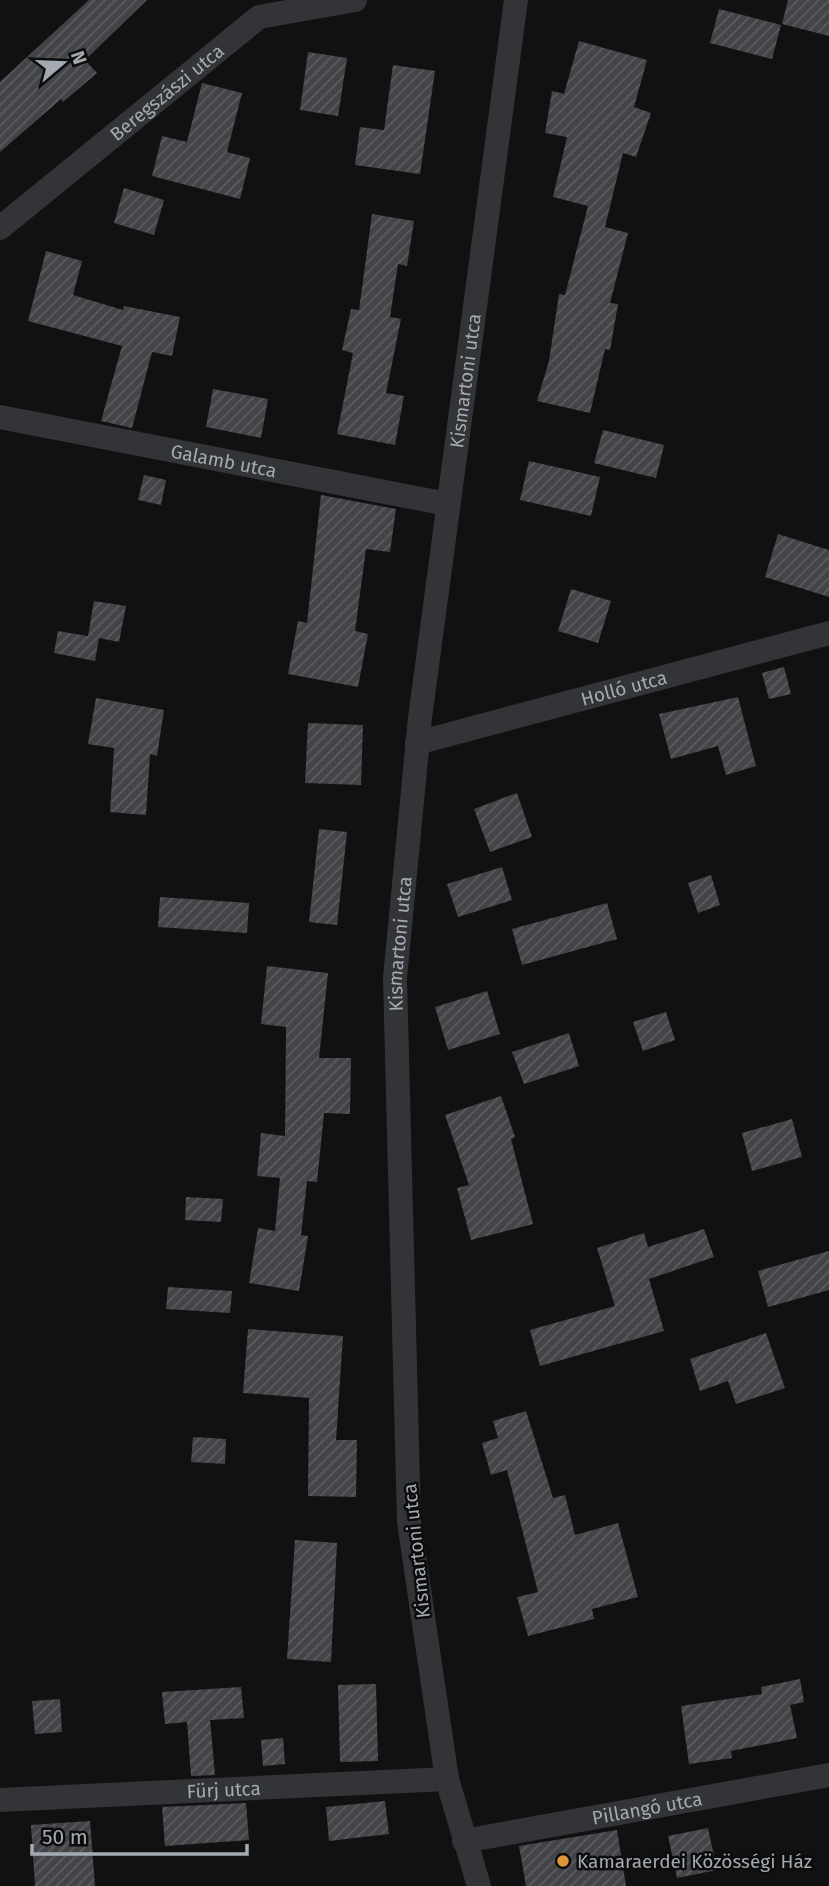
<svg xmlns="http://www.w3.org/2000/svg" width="829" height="1886" font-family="'Fira Sans',sans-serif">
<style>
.building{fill:url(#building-hatch)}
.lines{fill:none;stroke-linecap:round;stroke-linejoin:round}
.street{stroke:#323437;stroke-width:24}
.poi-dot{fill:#e0953b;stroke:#0c0c0d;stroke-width:2.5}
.labels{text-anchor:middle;stroke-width:5;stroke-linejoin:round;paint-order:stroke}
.street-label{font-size:19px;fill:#a4aab2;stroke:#0c0c0d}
.poi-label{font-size:19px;fill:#a4aab2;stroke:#0c0c0d;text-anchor:start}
</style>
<defs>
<pattern id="building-hatch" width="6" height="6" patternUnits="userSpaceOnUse" patternTransform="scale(1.75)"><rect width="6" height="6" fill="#434448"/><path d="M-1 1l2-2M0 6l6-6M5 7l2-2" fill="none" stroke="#5b5c60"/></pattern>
</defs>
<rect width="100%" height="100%" fill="#111112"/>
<g class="building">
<path d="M89,0h58l-62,60 12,13 -34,29 -2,-3 -61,53v-70z"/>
<path d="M788,0h41v36l-47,-12z"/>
<path d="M719,9l62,16 -9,34 -62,-16z"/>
<path d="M579,41l68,19 -13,47 17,6 -15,44 -13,-4 -18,74 23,6 -18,70 8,1 -8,46 -5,-1 -15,64 -53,-12 12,-40 10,-67 6,1 23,-89 -35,-9 14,-60 -22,-4 7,-42 12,3z"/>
<path d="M308,52l39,6 -9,58 -38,-6z"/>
<path d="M393,65l42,6 -15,103 -65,-9 5,-38 24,3z"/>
<path d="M202,83l40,10 -15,59 23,6 -10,41 -88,-23 10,-40 25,6z"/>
<path d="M124,188l40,12 -10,35 -40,-12z"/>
<path d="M372,214l42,7 -7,45 -9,-2 -8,53 11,2 -15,74 18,3 -9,49 -58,-11 16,-81 -11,-3 9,-41 8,1z"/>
<path d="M46,251l36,10 -9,34 50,15 1,-4 56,11 -8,39 -20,-4 -20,76 -31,-7 21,-75 -94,-25z"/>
<path d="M213,389l55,10 -7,39 -55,-11z"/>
<path d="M603,430l61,15 -8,33 -62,-15z"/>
<path d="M529,461l71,16 -9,39 -71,-16z"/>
<path d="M144,475l22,5 -5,25 -23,-5z"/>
<path d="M321,495l75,14 -6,43 -24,-3 -11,82 13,3 -10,53 -70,-13 10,-53 9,2z"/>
<path d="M778,534l51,16v47l-64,-20z"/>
<path d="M571,589l40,12 -13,42 -40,-12z"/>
<path d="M94,601l32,5 -7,36 -20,-4 -4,23 -41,-8 4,-22 30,5z"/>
<path d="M784,667l7,27 -22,5 -7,-26z"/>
<path d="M738,697l18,69 -30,9 -8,-29 -47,13 -12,-45z"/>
<path d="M96,698l68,12 -7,46 -7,-2 -4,61 -36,-3 4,-64 -26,-4z"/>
<path d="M308,723l55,2 -2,60 -56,-2z"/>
<path d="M517,793l15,44 -42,15 -16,-43z"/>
<path d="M319,829l28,3 -10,93 -28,-3z"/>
<path d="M502,867l10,33 -54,17 -11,-33z"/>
<path d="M711,875l9,30 -22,8 -10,-30z"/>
<path d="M160,897l89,6 -2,30 -89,-6z"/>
<path d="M607,903l10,36 -95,26 -10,-36z"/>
<path d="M267,966l61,7 -9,85h32l-1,56 -26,-1 -7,69 -10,-1 -6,54 7,1 -9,55 -50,-8 9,-55 17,3 5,-53 -23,-2 4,-43 24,3 1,-109 -25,-3z"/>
<path d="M487,991l13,43 -52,16 -13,-43z"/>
<path d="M666,1012l9,28 -32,11 -10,-29z"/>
<path d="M569,1033l10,33 -55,18 -12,-32z"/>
<path d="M501,1096l14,41 -4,2 22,85 -62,16 -14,-52 12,-3 -24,-70z"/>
<path d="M792,1119l10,38 -50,14 -10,-38z"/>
<path d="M186,1197l37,2 -2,23 -36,-2z"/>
<path d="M704,1229l10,28 -65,22 15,52 -124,35 -10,-36 85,-24 -18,-58 47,-15 4,14z"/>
<path d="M829,1251v39l-61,17 -10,-36z"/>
<path d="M168,1287l64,4 -2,22 -64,-4z"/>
<path d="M248,1329l95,7 -7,104h21l-1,57 -48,-1 1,-98 -66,-5z"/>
<path d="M766,1333l19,55 -49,16 -8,-23 -28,10 -10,-32z"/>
<path d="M526,1411l27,87 12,-3 10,40 43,-12 20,74 -46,12 2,10 -66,17 -11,-39 21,-5 -31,-122 -16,5 -9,-32 16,-5 -5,-17z"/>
<path d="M193,1437l33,2 -1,25 -34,-2z"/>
<path d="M295,1540l42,3 -6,119 -44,-3z"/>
<path d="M800,1679l4,23 -14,3 7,33 -66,13 1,7 -43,6 -8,-58 81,-12 -1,-7z"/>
<path d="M376,1684l2,77 -38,1 -2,-77z"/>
<path d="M241,1687l3,31 -34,2 5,55 -24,1 -4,-54 -22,2 -3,-32z"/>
<path d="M60,1699l2,33 -27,2 -3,-33z"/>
<path d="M283,1738l2,26 -22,2 -2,-26z"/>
<path d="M385,1801l4,33 -60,7 -3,-34z"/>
<path d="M246,1803l3,37 -84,6 -3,-39z"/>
<path d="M90,1821l5,65h-60l-4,-61z"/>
<path d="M708,1828l9,42 -40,8 -9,-42z"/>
<path d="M617,1830l9,56h-100l-7,-40z"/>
</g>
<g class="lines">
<g class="street">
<path id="s1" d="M0,228l259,-211 96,-17"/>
<path id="s2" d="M0,417l447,87"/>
<path id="s3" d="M417,743l412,-110"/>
<path id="s4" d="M0,1800l447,-21"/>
<path id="s5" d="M464,1841l365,-66"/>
<path id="s6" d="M479,1886l-32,-107 -38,-257 -14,-544 25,-260 96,-718"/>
</g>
</g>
<circle class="poi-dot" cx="563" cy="1861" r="7"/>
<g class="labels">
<g class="street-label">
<text dy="7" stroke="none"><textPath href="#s1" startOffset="215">Beregszászi utca</textPath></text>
<text dy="7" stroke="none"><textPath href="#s6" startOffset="1517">Kismartoni utca</textPath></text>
<text dy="7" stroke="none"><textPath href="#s2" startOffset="228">Galamb utca</textPath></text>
<text dy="7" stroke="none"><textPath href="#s3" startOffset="214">Holló utca</textPath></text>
<text dy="7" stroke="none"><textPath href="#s6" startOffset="950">Kismartoni utca</textPath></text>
<text transform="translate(416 1551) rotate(-96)" y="7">Kismartoni utca</text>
<text dy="7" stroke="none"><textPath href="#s4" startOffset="224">Fürj utca</textPath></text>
<text dy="7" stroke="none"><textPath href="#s5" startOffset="186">Pillangó utca</textPath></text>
</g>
<g class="poi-label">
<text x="577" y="1868">Kamaraerdei Közösségi Ház</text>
</g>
</g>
<g transform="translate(63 63) rotate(71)" stroke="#0c0c0d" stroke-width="5" paint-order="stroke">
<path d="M0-5L12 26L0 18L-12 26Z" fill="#a4aab2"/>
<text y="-10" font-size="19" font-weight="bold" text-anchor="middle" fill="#a4aab2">N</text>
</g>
<path d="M32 1844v10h215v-10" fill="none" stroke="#a4aab2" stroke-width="3.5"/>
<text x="42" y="1844" font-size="21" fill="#a4aab2" stroke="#0c0c0d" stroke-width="5" paint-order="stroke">50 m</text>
</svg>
